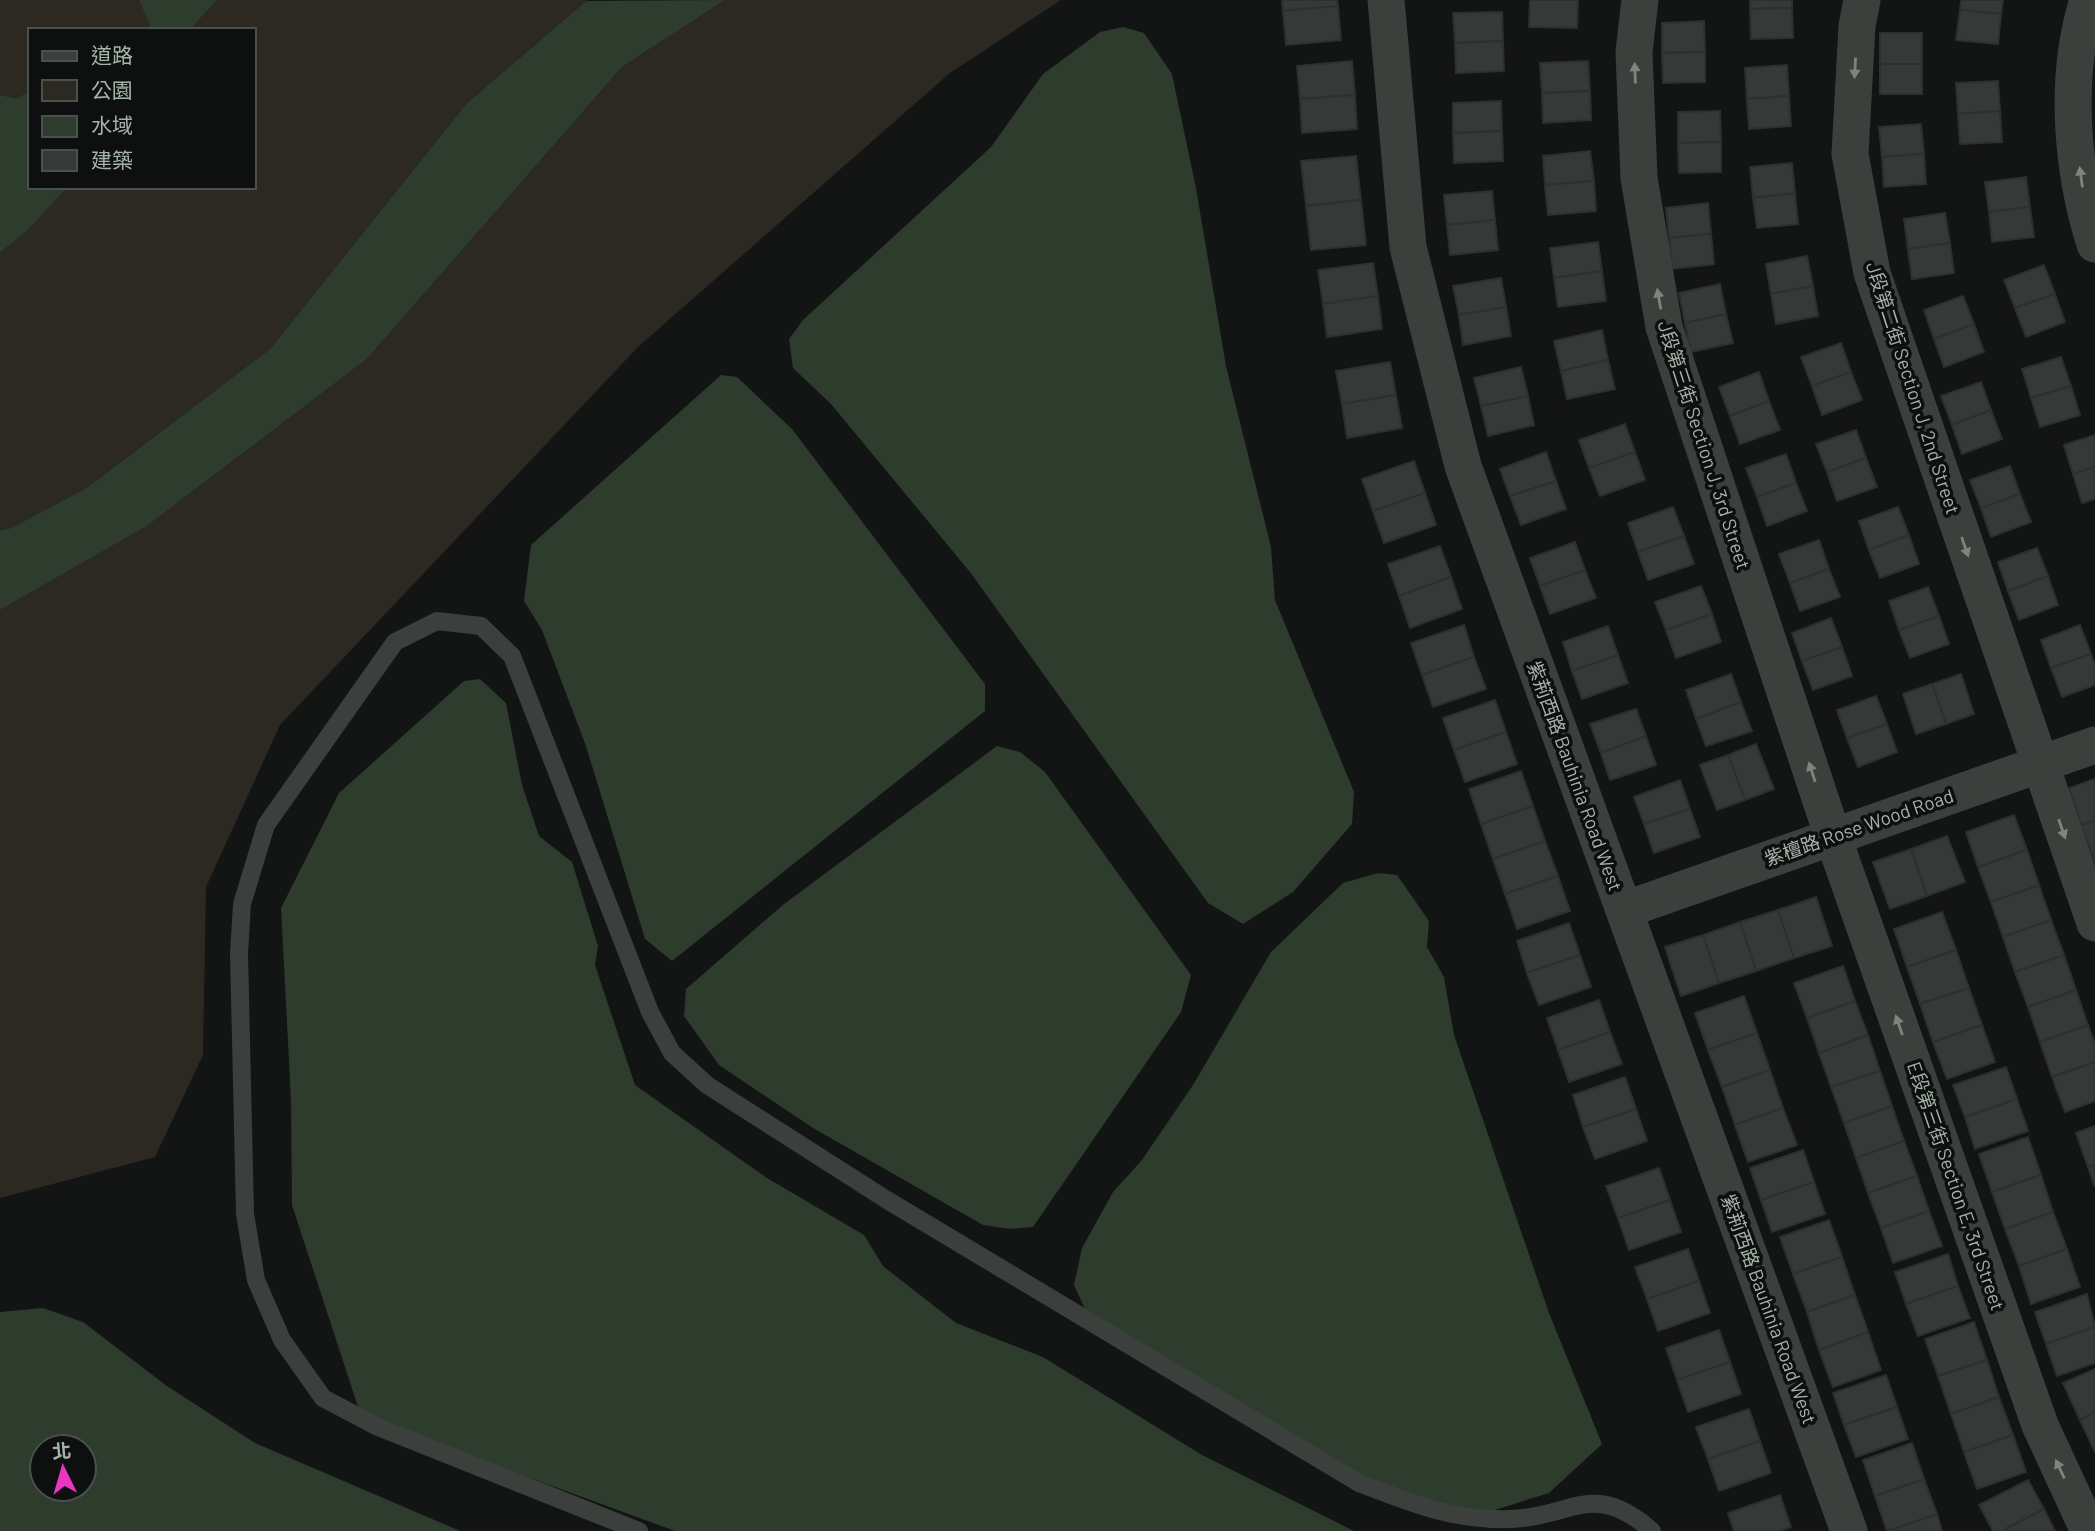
<svg xmlns="http://www.w3.org/2000/svg" width="2095" height="1531" font-family="Barlow,'Noto Sans TC',sans-serif">
<style>
.green{fill:#2c2923;fill-rule:evenodd}
.water{fill:#2d3c2d;fill-rule:evenodd}
.building{fill:#353937;stroke:#2d302f;stroke-width:2}
.lines{fill:none;stroke-linecap:round;stroke-linejoin:round}
.service{stroke:#3b403d;stroke-width:18}
.minor{stroke:#3b403d;stroke-width:37}
.oneway{fill:#7b867e}
.labels{text-anchor:middle;stroke-width:7;stroke-linejoin:round;paint-order:stroke}
.street-label{font-size:19px;fill:#a5b4a9;stroke:#0e0f0f}
</style>
<rect width="100%" height="100%" fill="#131414"/>
<g class="green">
<path d="M0,0h587l-121,104 -196,245 -182,138 -77,41 -11,2zM30,30h224v157h-224z"/>
<path d="M725,0h336l-111,73 -311,273 -359,379 -74,162 -3,168 -48,102 -155,41v-588l147,-84 220,-167 255,-292z"/>
</g>
<g class="water">
<path d="M139,0h78l-28,30h-45l6,-5z"/>
<path d="M725,0l-103,67 -255,292 -220,167 -147,84v-80l11,-2 77,-41 182,-138 196,-245 120,-103z"/>
<path d="M1123,27l21,6 28,41 24,114 30,178 45,181 4,53 79,192 -2,32 -59,68 -50,32 -35,-21 -238,-331 -139,-168 -38,-36 -4,-29 14,-19 188,-173 52,-73 57,-42z"/>
<path d="M30,91v96h37l-40,44 -27,21v-157l16,4z"/>
<path d="M721,375l16,2 55,52 193,255v27l-313,250 -27,-22 -59,-193 -44,-116 -18,-29 7,-56z"/>
<path d="M480,679l26,24 16,82 17,51 33,26 26,84 -3,19 40,120 132,93 97,57 19,31 73,57 87,34 159,98 152,76h-679l-314,-115 -69,-211 -1,-105 -10,-192 58,-115 125,-112z"/>
<path d="M997,746l23,6 25,20 146,203 -10,37 -148,215 -23,2 -27,-4 -170,-97 -94,-63 -35,-49 2,-27 98,-85z"/>
<path d="M1378,873l19,2 32,46 -2,26 17,30 10,58 95,278 53,131 -53,49 -67,21 -36,1 -80,-38 -247,-136 -34,-32 -11,-24 8,-37 31,-56 29,-32 51,-75 78,-133 72,-69z"/>
<path d="M43,1308l40,14 84,64 88,57 205,88h-460v-219zM42,1447h42v42h-42z"/>
</g>
<g class="building">
<path d="M1282,0h55l1,6 -55,5z"/>
<path d="M1530,0h48l-1,28 -48,-1z"/>
<path d="M1750,0h42v8l-42,1z"/>
<path d="M1961,0h42l-2,14 -41,-4z"/>
<path d="M1338,6l3,34 -55,5 -3,-34z"/>
<path d="M1792,8l1,30 -42,1 -1,-30z"/>
<path d="M1960,10l41,4 -3,30 -42,-4z"/>
<path d="M1502,12l1,29 -48,2 -2,-30z"/>
<path d="M1704,21l1,31 -43,1v-30z"/>
<rect x="1880" y="33" width="42" height="31"/>
<path d="M1503,41l1,30 -48,2 -1,-30z"/>
<path d="M1705,52v30l-42,1 -1,-30z"/>
<path d="M1352,61l3,34 -55,4 -3,-33z"/>
<path d="M1588,61l2,30 -48,2 -2,-30z"/>
<rect x="1880" y="64" width="42" height="30"/>
<path d="M1787,65l2,31 -42,3 -2,-31z"/>
<path d="M1998,81l2,30 -42,3 -2,-31z"/>
<path d="M1590,91l1,29 -48,3 -1,-30z"/>
<path d="M1355,95l2,34 -55,4 -2,-34z"/>
<path d="M1789,96l2,30 -42,3 -2,-30z"/>
<path d="M1501,101l1,30 -49,2v-30z"/>
<path d="M1720,111l1,31 -43,1v-31z"/>
<path d="M2000,111l2,31 -42,2 -2,-30z"/>
<path d="M1921,124l3,30 -42,3 -3,-30z"/>
<path d="M1502,131l1,30 -49,2 -1,-30z"/>
<path d="M1721,142v30l-42,1 -1,-30z"/>
<path d="M1590,151l4,30 -49,4 -2,-29z"/>
<path d="M1924,154l2,30 -42,3 -2,-30z"/>
<path d="M1356,156l5,44 -55,6 -5,-45z"/>
<path d="M1792,163l3,30 -42,5 -3,-31z"/>
<path d="M2026,177l4,30 -41,5 -4,-30z"/>
<path d="M1594,181l2,30 -48,4 -3,-30z"/>
<path d="M1492,191l3,29 -48,5 -3,-30z"/>
<path d="M1795,193l3,31 -41,4 -4,-30z"/>
<path d="M1361,200l5,45 -55,5 -5,-44z"/>
<path d="M1708,203l3,31 -42,4 -3,-30z"/>
<path d="M2030,207l4,30 -42,5 -3,-30z"/>
<path d="M1945,213l5,30 -42,6 -4,-30z"/>
<path d="M1495,220l3,30 -48,5 -3,-30z"/>
<path d="M1711,234l3,30 -42,5 -3,-31z"/>
<path d="M1598,242l4,29 -48,7 -4,-30z"/>
<path d="M1950,243l4,30 -42,6 -4,-30z"/>
<path d="M1807,256l6,30 -42,8 -5,-30z"/>
<path d="M1373,263l5,33 -55,8 -5,-34z"/>
<path d="M2044,265l11,29 -40,14 -11,-28z"/>
<path d="M1602,271l4,30 -48,6 -4,-29z"/>
<path d="M1501,278l5,29 -47,8 -6,-29z"/>
<path d="M1720,284l6,30 -41,9 -6,-30z"/>
<path d="M1813,286l5,30 -42,8 -5,-30z"/>
<path d="M2055,294l10,28 -39,15 -11,-29z"/>
<path d="M1378,296l4,33 -55,8 -4,-33z"/>
<path d="M1963,296l11,28 -40,15 -10,-29z"/>
<path d="M1506,307l5,29 -48,9 -4,-30z"/>
<path d="M1726,314l7,29 -42,9 -6,-29z"/>
<path d="M1974,324l10,28 -40,15 -10,-28z"/>
<path d="M1602,330l6,30 -47,11 -7,-30z"/>
<path d="M1841,343l10,29 -39,14 -11,-29z"/>
<path d="M2061,357l10,29 -40,12 -9,-29z"/>
<path d="M1608,360l7,29 -48,10 -6,-28z"/>
<path d="M1390,362l6,33 -54,9 -6,-33z"/>
<path d="M1521,367l7,29 -47,10 -7,-28z"/>
<path d="M1759,372l10,29 -39,15 -11,-29z"/>
<path d="M1851,372l11,28 -40,15 -10,-29z"/>
<path d="M1981,382l10,28 -39,15 -11,-29z"/>
<path d="M2071,386l9,29 -40,12 -9,-29z"/>
<path d="M1396,395l6,33 -55,10 -5,-34z"/>
<path d="M1528,396l6,29 -46,11 -7,-30z"/>
<path d="M1769,401l11,29 -40,14 -10,-28z"/>
<path d="M1991,410l11,29 -40,15 -10,-29z"/>
<path d="M1625,424l10,28 -46,16 -10,-28z"/>
<path d="M1856,430l10,28 -39,14 -11,-28z"/>
<path d="M2095,435v32l-22,7 -9,-29z"/>
<path d="M1546,452l10,29 -46,15 -10,-27z"/>
<path d="M1635,452l10,28 -45,16 -11,-28z"/>
<path d="M1786,454l10,29 -39,14 -11,-29z"/>
<path d="M1866,458l11,29 -40,14 -10,-29z"/>
<path d="M1414,461l11,32 -52,18 -11,-32z"/>
<path d="M2010,466l10,28 -39,14 -11,-28z"/>
<path d="M2095,467v32l-13,4 -9,-29z"/>
<path d="M1556,481l10,28 -45,16 -11,-29z"/>
<path d="M1796,483l11,28 -40,15 -10,-29z"/>
<path d="M1425,493l11,32 -52,18 -11,-32z"/>
<path d="M2020,494l11,28 -40,15 -10,-29z"/>
<path d="M1673,507l11,29 -46,16 -10,-29z"/>
<path d="M1898,507l11,28 -40,15 -10,-29z"/>
<path d="M1909,535l10,29 -39,14 -11,-28z"/>
<path d="M1684,536l10,28 -46,16 -10,-28z"/>
<path d="M1819,540l10,29 -39,14 -11,-29z"/>
<path d="M1575,542l10,28 -45,16 -10,-28z"/>
<path d="M1440,546l11,31 -52,19 -11,-32z"/>
<path d="M2037,548l11,28 -40,15 -10,-29z"/>
<path d="M1829,569l11,28 -40,14 -10,-28z"/>
<path d="M1585,570l11,28 -46,16 -10,-28z"/>
<path d="M2048,576l10,29 -39,15 -11,-29z"/>
<path d="M1451,577l11,32 -52,19 -11,-32z"/>
<path d="M1701,586l11,28 -46,16 -11,-28z"/>
<path d="M1928,587l11,29 -40,14 -10,-29z"/>
<path d="M1712,614l9,28 -45,16 -10,-28z"/>
<path d="M1939,616l10,28 -39,14 -11,-28z"/>
<path d="M1831,618l11,29 -40,14 -10,-28z"/>
<path d="M1464,625l10,32 -52,18 -11,-32z"/>
<path d="M2080,625l11,29 -40,14 -10,-28z"/>
<path d="M1608,626l10,29 -46,16 -9,-29z"/>
<path d="M1842,647l10,29 -39,14 -11,-29z"/>
<path d="M2091,654l4,11v20l-33,12 -11,-29z"/>
<path d="M1618,655l10,28 -46,16 -10,-28z"/>
<path d="M1474,657l12,32 -53,18 -11,-32z"/>
<path d="M1731,674l10,28 -45,17 -10,-29z"/>
<path d="M1961,674l13,40 -28,10 -14,-40z"/>
<path d="M1932,684l14,40 -30,10 -13,-40z"/>
<path d="M1876,696l11,28 -40,14 -10,-28z"/>
<path d="M1495,700l11,32 -52,18 -11,-32z"/>
<path d="M1741,702l11,29 -46,15 -10,-27z"/>
<path d="M1636,709l10,27 -45,17 -11,-29z"/>
<path d="M1887,724l10,28 -39,15 -11,-29z"/>
<path d="M1506,732l11,32 -52,18 -11,-32z"/>
<path d="M1646,736l10,29 -46,15 -9,-27z"/>
<path d="M1756,744l18,45 -29,11 -17,-45z"/>
<path d="M1728,755l17,45 -28,10 -17,-45z"/>
<path d="M1521,771l12,35 -52,18 -12,-35z"/>
<path d="M2095,779v42l-14,4 -12,-37z"/>
<path d="M1680,780l10,29 -46,15 -10,-27z"/>
<path d="M1533,806l12,35 -52,18 -12,-35z"/>
<path d="M1690,809l10,28 -46,16 -10,-29z"/>
<path d="M2014,815l13,35 -49,17 -12,-35z"/>
<path d="M2095,821v41l-14,-37z"/>
<path d="M1947,836l18,46 -38,14 -16,-47z"/>
<path d="M1545,841l13,35 -53,18 -12,-35z"/>
<path d="M1911,849l16,47 -37,13 -17,-47z"/>
<path d="M2027,850l12,35 -48,17 -13,-35z"/>
<path d="M1558,876l12,35 -53,18 -12,-35z"/>
<path d="M2039,885l12,35 -48,17 -12,-35z"/>
<path d="M1816,897l16,49 -38,12 -16,-48z"/>
<path d="M1778,910l16,48 -38,13 -16,-49z"/>
<path d="M1942,912l14,38 -49,17 -13,-38z"/>
<path d="M2051,920l13,35 -49,17 -12,-35z"/>
<path d="M1740,922l16,49 -37,12 -16,-48z"/>
<path d="M1569,923l11,32 -53,18 -10,-32z"/>
<path d="M1703,935l16,48 -38,13 -16,-49z"/>
<path d="M1956,950l13,38 -49,16 -13,-37z"/>
<path d="M1580,955l11,32 -52,18 -12,-32z"/>
<path d="M2064,955l12,35 -48,17 -13,-35z"/>
<path d="M1843,966l12,35 -48,17 -13,-35z"/>
<path d="M1969,988l13,37 -49,17 -13,-38z"/>
<path d="M2076,990l12,35 -48,17 -12,-35z"/>
<path d="M1744,996l13,37 -49,17 -13,-37z"/>
<path d="M1599,1000l11,32 -52,18 -11,-32z"/>
<path d="M1855,1001l13,34 -49,18 -12,-35z"/>
<path d="M1982,1025l13,37 -48,17 -14,-37z"/>
<path d="M2088,1025l7,19v18l-43,15 -12,-35z"/>
<path d="M1610,1032l12,32 -53,18 -11,-32z"/>
<path d="M1757,1033l13,37 -48,17 -14,-37z"/>
<path d="M1868,1035l12,36 -49,16 -12,-34z"/>
<path d="M2095,1062v39l-30,11 -13,-35z"/>
<path d="M2006,1067l11,32 -52,18 -12,-32z"/>
<path d="M1770,1070l13,38 -48,17 -13,-38z"/>
<path d="M1880,1071l12,35 -48,17 -13,-36z"/>
<path d="M1625,1077l11,32 -53,18 -10,-32z"/>
<path d="M2017,1099l11,32 -53,18 -10,-32z"/>
<path d="M1892,1106l12,35 -48,17 -12,-35z"/>
<path d="M1783,1108l14,37 -49,17 -13,-37z"/>
<path d="M1636,1109l11,32 -52,18 -12,-32z"/>
<path d="M2095,1126v39l-7,2 -12,-34z"/>
<path d="M2028,1137l13,38 -49,17 -13,-38z"/>
<path d="M1904,1141l13,35 -49,17 -12,-35z"/>
<path d="M1803,1150l11,32 -53,18 -11,-32z"/>
<path d="M2095,1165v22l-7,-20z"/>
<path d="M1659,1168l11,32 -52,18 -12,-32z"/>
<path d="M2041,1175l12,37 -48,17 -13,-37z"/>
<path d="M1917,1176l12,35 -48,17 -13,-35z"/>
<path d="M1814,1182l11,32 -53,18 -11,-32z"/>
<path d="M1670,1200l11,32 -52,18 -11,-32z"/>
<path d="M1929,1211l13,35 -49,17 -12,-35z"/>
<path d="M2053,1212l14,37 -48,17 -14,-37z"/>
<path d="M1829,1220l13,37 -49,17 -13,-37z"/>
<path d="M1688,1249l11,32 -52,18 -12,-32z"/>
<path d="M2067,1249l13,38 -49,17 -12,-38z"/>
<path d="M1948,1254l10,32 -52,18 -11,-32z"/>
<path d="M1842,1257l13,38 -48,17 -14,-38z"/>
<path d="M1699,1281l11,32 -52,18 -11,-32z"/>
<path d="M1958,1286l12,32 -52,18 -12,-32z"/>
<path d="M2087,1294l8,33 -49,17 -11,-32z"/>
<path d="M1855,1295l13,37 -49,18 -12,-38z"/>
<path d="M1974,1322l13,38 -49,16 -13,-37z"/>
<path d="M2095,1327v36l-38,13 -11,-32z"/>
<path d="M1719,1330l11,32 -53,18 -11,-32z"/>
<path d="M1868,1332l13,38 -48,17 -14,-37z"/>
<path d="M1987,1360l12,37 -48,17 -13,-38z"/>
<path d="M1730,1362l11,32 -53,18 -11,-32z"/>
<path d="M2095,1369v43l-15,8 -17,-37z"/>
<path d="M1886,1375l11,32 -53,18 -11,-32z"/>
<path d="M1999,1397l14,38 -49,17 -13,-38z"/>
<path d="M1897,1407l11,32 -52,18 -12,-32z"/>
<path d="M1749,1409l11,32 -52,18 -12,-32z"/>
<path d="M2095,1412v40l-15,-32z"/>
<path d="M2013,1435l13,37 -49,17 -13,-37z"/>
<path d="M1760,1441l11,32 -52,18 -11,-32z"/>
<path d="M1912,1443l12,36 -49,17 -12,-36z"/>
<path d="M1924,1479l13,35 -50,17 -12,-35z"/>
<path d="M2028,1480l16,29 -42,22h-9l-14,-26z"/>
<path d="M1780,1495l11,32 -11,4h-46l-6,-18z"/>
<path d="M2044,1509l11,22h-53z"/>
<path d="M1937,1514l5,17h-53z"/>
</g>
<g class="lines">
<path class="service" d="M639,1531l-261,-104 -55,-29 -41,-58 -26,-60 -11,-66 -6,-261 3,-49 24,-79 129,-183 42,-21 44,5 31,30 138,356 22,41 35,32 180,115 472,283c51,20 95,38 152,36 62,-2 82,-40 141,12"/>
<g class="minor">
<path d="M1386,0l22,247 55,219 386,1065"/>
<path d="M1640,0l-6,52 5,126 25,149 169,510 207,588 49,106"/>
<path d="M1862,0l-5,26 -7,128 22,119 223,650"/>
<path d="M2088,0c-24,76 -17,168 7,244"/>
<path d="M1624,910l471,-165"/>
</g>
</g>
<defs><path id="oneway-solid" d="M-6-.8H1V-3.2L6.5 0L1 3.2V.8H-6Z" transform="scale(1.75)"/></defs>
<g class="oneway">
<use href="#oneway-solid" transform="translate(1855 68) rotate(93)"/>
<use href="#oneway-solid" transform="translate(1635 73) rotate(-92)"/>
<use href="#oneway-solid" transform="translate(2081 177) rotate(-98)"/>
<use href="#oneway-solid" transform="translate(1659 299) rotate(-100)"/>
<use href="#oneway-solid" transform="translate(1965 547) rotate(71)"/>
<use href="#oneway-solid" transform="translate(1812 772) rotate(-108)"/>
<use href="#oneway-solid" transform="translate(2062 829) rotate(71)"/>
<use href="#oneway-solid" transform="translate(1899 1025) rotate(-109)"/>
<use href="#oneway-solid" transform="translate(2060 1469) rotate(-115)"/>
</g>
<g class="labels">
<g class="street-label">
<text transform="translate(1913 388) rotate(72)" y="7">J段第二街 Section J, 2nd Street</text>
<text transform="translate(1704 445) rotate(72)" y="7">J段第三街 Section J, 3rd Street</text>
<text transform="translate(1575 776) rotate(70)" y="7">紫荊西路 Bauhinia Road West</text>
<text transform="translate(1859 827) rotate(-19)" y="7">紫檀路 Rose Wood Road</text>
<text transform="translate(1956 1186) rotate(71)" y="7">E段第三街 Section E, 3rd Street</text>
<text transform="translate(1769 1309) rotate(70)" y="7">紫荊西路 Bauhinia Road West</text>
</g>
</g>
<rect x="28" y="28" width="228" height="161" fill="#0e0f0f" stroke="#4a514d" stroke-width="2"/>
<rect x="42" y="51" width="35" height="10" fill="#3b403d" stroke="#4a514d" stroke-width="2"/>
<text x="91" y="63" font-size="21" fill="#a5b4a9">道路</text>
<rect x="42" y="80" width="35" height="21" fill="#2c2923" stroke="#4a514d" stroke-width="2"/>
<text x="91" y="98" font-size="21" fill="#a5b4a9">公園</text>
<rect x="42" y="116" width="35" height="21" fill="#2d3c2d" stroke="#4a514d" stroke-width="2"/>
<text x="91" y="133" font-size="21" fill="#a5b4a9">水域</text>
<rect x="42" y="150" width="35" height="21" fill="#353937" stroke="#4a514d" stroke-width="2"/>
<text x="91" y="168" font-size="21" fill="#a5b4a9">建築</text>
<g transform="translate(63 1468) rotate(355)"><circle r="33" fill="#0e0f0f" stroke="#4a514d" stroke-width="2"/>
<path d="M0-5L12 26L0 18L-12 26Z" fill="#e937c2"/>
<text y="-10" font-size="19" font-weight="bold" text-anchor="middle" fill="#a5b4a9">北</text>
</g>
</svg>
